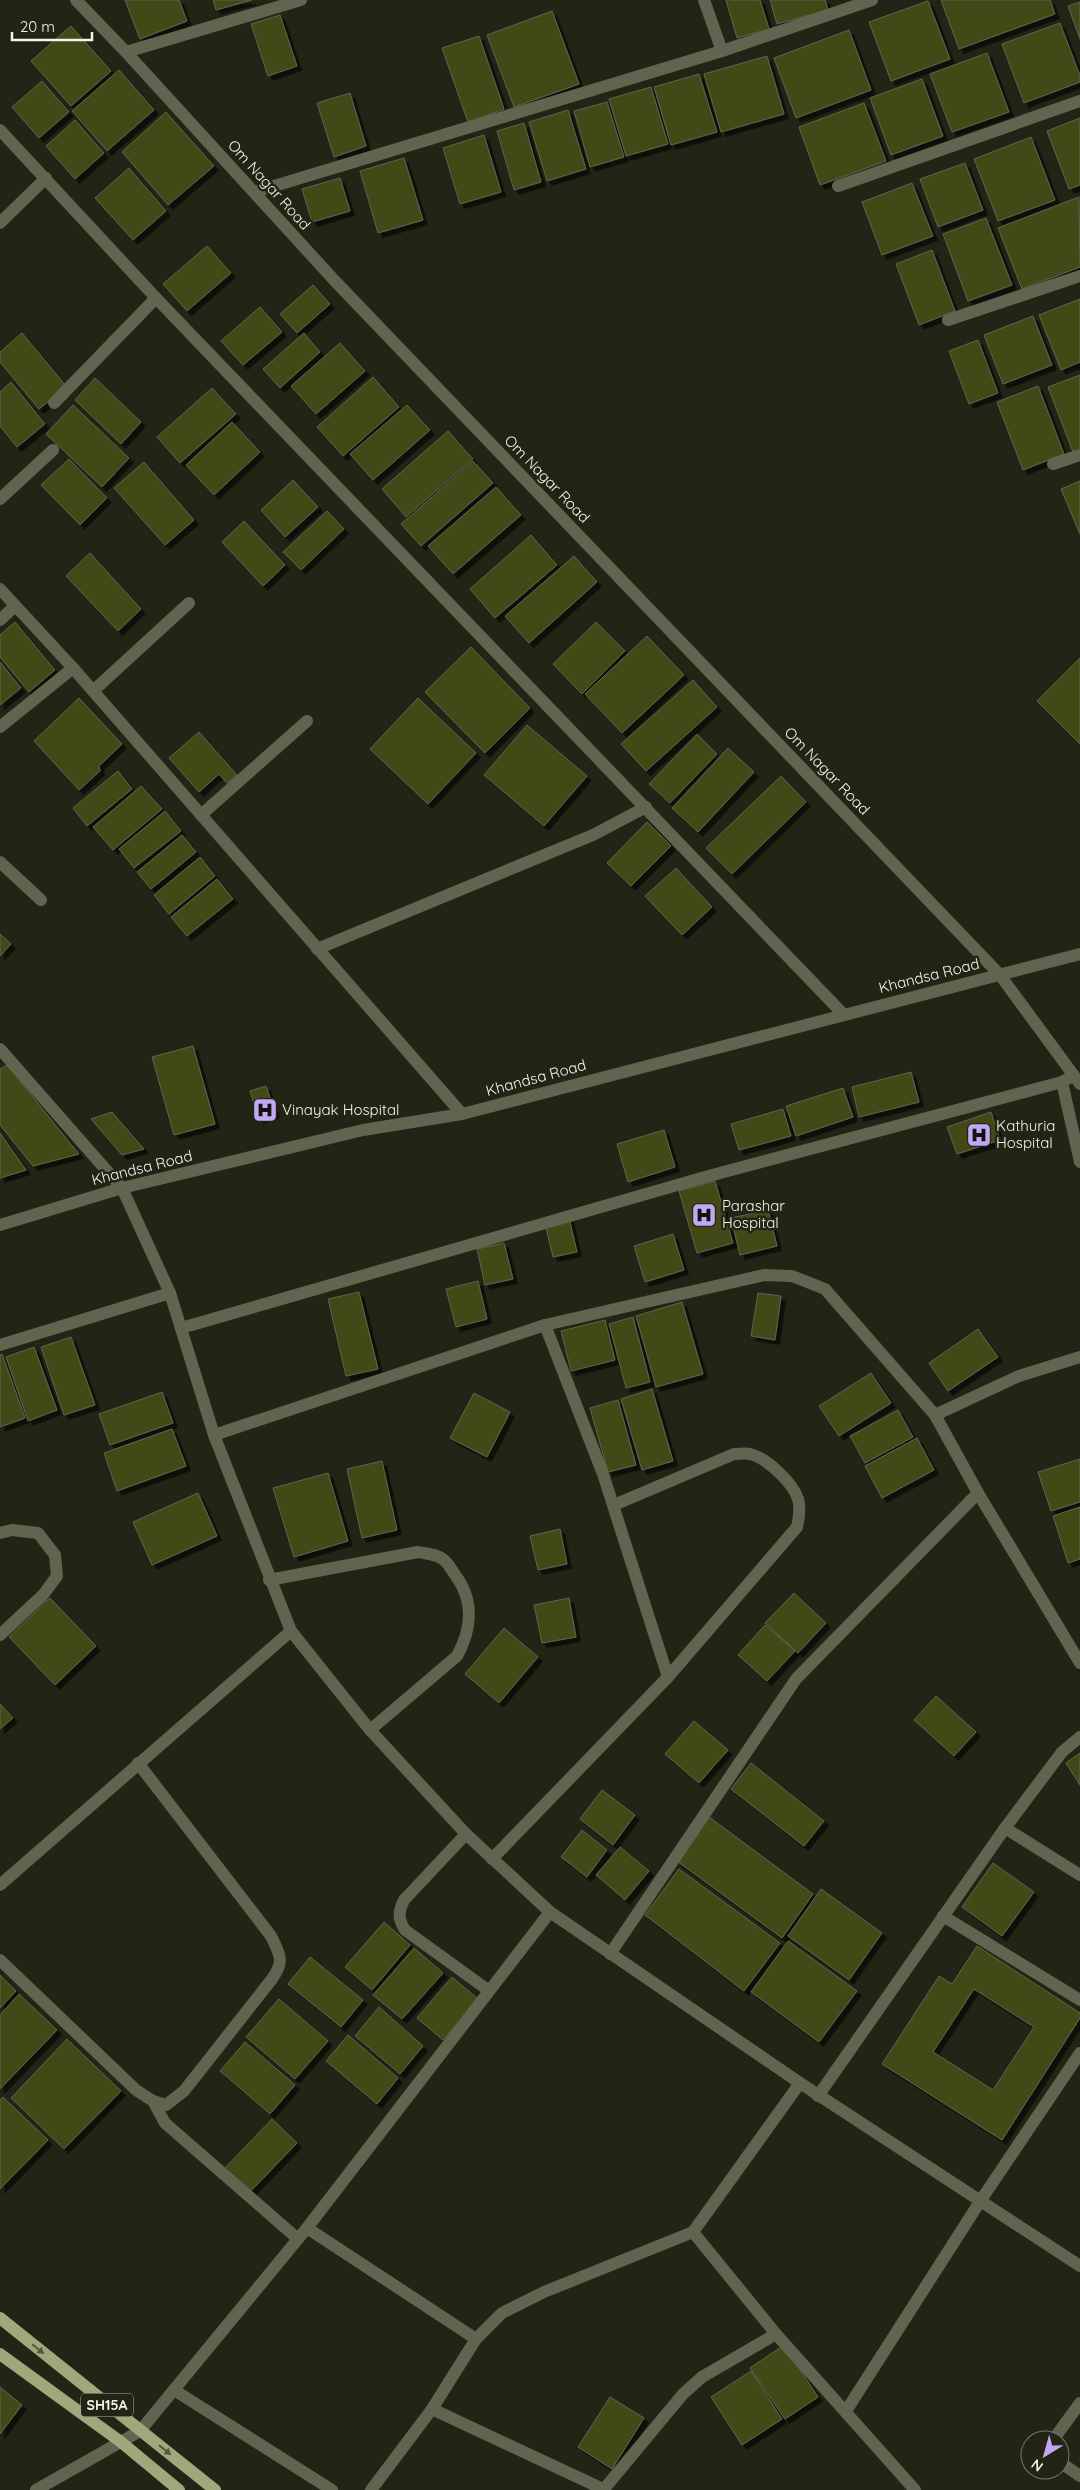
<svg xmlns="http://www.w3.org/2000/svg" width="1080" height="2490" font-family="Quicksand,sans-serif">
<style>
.building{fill:#434917;stroke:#616451;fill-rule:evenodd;filter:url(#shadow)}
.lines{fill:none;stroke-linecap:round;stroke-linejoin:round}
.minor{stroke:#616550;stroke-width:12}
.tertiary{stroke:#616550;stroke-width:12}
.primary{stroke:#a0a77b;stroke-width:12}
.oneway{fill:#54593e}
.labels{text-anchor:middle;stroke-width:5;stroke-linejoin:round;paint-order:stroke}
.shield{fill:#222515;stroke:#b4b6aa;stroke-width:1}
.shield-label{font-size:14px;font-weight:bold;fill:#f2f4ea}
.street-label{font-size:15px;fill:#f2f4ea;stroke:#222515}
.poi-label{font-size:15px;fill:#f2f4ea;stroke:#222515;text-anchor:start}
</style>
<defs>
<filter id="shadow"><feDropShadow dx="4.5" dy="4.5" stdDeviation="0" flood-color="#0009"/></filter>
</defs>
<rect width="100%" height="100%" fill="#222515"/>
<g class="building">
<path d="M125,0h54l8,21 -47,18z"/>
<path d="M213,0h39l-36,10z"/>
<path d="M726,0h34l9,29 -32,9z"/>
<path d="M770,0h55l3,10 -51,14z"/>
<path d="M941,0h109l5,14 -96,35z"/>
<path d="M928,1l22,58 -59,22 -22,-59z"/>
<path d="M1080,2v37l-12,-33z"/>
<path d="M552,11l27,73 -65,23 -27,-72z"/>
<path d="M280,15l17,51 -29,10 -17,-52z"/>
<path d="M1060,23l20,53v6l-56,21 -22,-59z"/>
<path d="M71,26l40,45 -40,35 -40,-45z"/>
<path d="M849,30l22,60 -75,28 -22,-60z"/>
<path d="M479,36l25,73 -36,13 -26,-74z"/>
<path d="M987,53l22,59 -57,20 -22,-58z"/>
<path d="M767,56l17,58 -63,18 -17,-58z"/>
<path d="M119,70l35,40 -47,41 -35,-40z"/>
<path d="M699,74l18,58 -46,13 -17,-58z"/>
<path d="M922,79l21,57 -52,19 -21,-57z"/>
<path d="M42,81l27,31 -30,26 -27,-31z"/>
<path d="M651,87l17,57 -42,12 -17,-57z"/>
<path d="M350,93l16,53 -32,11 -17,-54z"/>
<path d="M607,102l17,55 -34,10 -16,-56z"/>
<path d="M864,103l22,58 -66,24 -21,-58z"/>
<path d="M568,110l18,59 -39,12 -18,-59z"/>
<path d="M166,112l48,54 -46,39 -46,-53z"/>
<path d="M1080,118v67l-11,4 -22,-58z"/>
<path d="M75,120l29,33 -29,26 -29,-33z"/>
<path d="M524,123l17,59 -27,8 -17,-59z"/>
<path d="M484,135l17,57 -41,12 -17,-56z"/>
<path d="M1031,137l24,63 -57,21 -24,-62z"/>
<path d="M404,158l19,62 -45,13 -18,-62z"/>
<path d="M965,163l18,47 -45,17 -18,-48z"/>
<path d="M129,168l37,43 -33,29 -38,-42z"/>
<path d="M340,178l10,33 -38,11 -10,-33z"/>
<path d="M912,183l21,53 -51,19 -20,-53z"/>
<path d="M1079,197l1,70 -58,22 -24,-61z"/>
<path d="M986,218l26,67 -44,16 -25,-67z"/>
<path d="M207,246l24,27 -44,38 -24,-27z"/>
<path d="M932,250l23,61 -36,14 -23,-61z"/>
<path d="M313,285l17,19 -33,29 -17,-19z"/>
<path d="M1080,299v63l-19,8 -22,-55z"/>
<path d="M260,307l22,25 -39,33 -22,-24z"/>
<path d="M1033,316l19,49 -49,19 -19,-49z"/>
<path d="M22,333l45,54 -28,22 -39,-47v-10z"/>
<path d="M304,333l16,19 -40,36 -17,-19z"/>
<path d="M978,340l20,53 -29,11 -20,-53z"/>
<path d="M340,343l25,28 -49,43 -25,-28z"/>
<path d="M1080,375v75l-7,2 -25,-65z"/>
<path d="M373,377l26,30 -56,49 -26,-29z"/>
<path d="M95,378l46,44 -20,22 -46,-44z"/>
<path d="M11,382l34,42 -28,23 -17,-21v-34z"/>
<path d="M1038,386l26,68 -41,16 -26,-68z"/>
<path d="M212,388l24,26 -56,49 -23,-26z"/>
<path d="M73,405l56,53 -27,29 -56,-53z"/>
<path d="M407,405l23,25 -57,50 -23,-26z"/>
<path d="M232,422l28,30 -46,43 -28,-30z"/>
<path d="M448,431l25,28 -67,58 -24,-28z"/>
<path d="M69,459l38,39 -27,27 -39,-40z"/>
<path d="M473,461l20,22 -72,63 -20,-22z"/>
<path d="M144,462l50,58 -29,25 -51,-57z"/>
<path d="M293,480l25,27 -33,30 -24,-27z"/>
<path d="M1080,481v53l-19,-45z"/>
<path d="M496,487l25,28 -68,59 -25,-28z"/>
<path d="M327,511l17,18 -43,41 -18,-18z"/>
<path d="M244,521l41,44 -22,21 -41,-44z"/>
<path d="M531,535l26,30 -62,53 -25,-29z"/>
<path d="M90,553l51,56 -23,22 -52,-55z"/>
<path d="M574,556l23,26 -68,61 -24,-27z"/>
<path d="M15,622l40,48 -26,22 -29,-35v-22z"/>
<path d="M596,622l29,29 -43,43 -29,-30z"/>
<path d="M647,636l37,39 -62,58 -37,-39z"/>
<path d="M471,647l59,61 -45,45 -60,-61z"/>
<path d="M1080,658v86l-43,-43z"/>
<path d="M0,662l21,26 -21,17z"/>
<path d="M693,680l24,27 -71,64 -25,-27z"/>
<path d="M79,698l43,46 -23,22 1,5 -21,19 -45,-49z"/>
<path d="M418,698l58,55 -48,51 -58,-55z"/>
<path d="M527,725l60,51 -43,50 -60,-51z"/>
<path d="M199,732l38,43 -10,8 -8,-9 -20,18 -30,-34z"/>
<path d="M697,734l20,20 -47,49 -21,-19z"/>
<path d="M728,748l26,24 -56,60 -26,-24z"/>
<path d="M118,771l14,18 -45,37 -14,-18z"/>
<path d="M781,776l25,26 -74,72 -26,-26z"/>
<path d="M141,786l21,23 -49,41 -20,-23z"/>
<path d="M165,811l16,20 -47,37 -15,-19z"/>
<path d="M647,822l24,24 -40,40 -24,-23z"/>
<path d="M182,835l14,17 -45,37 -14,-17z"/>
<path d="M200,857l15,19 -46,38 -15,-19z"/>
<path d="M676,868l36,39 -30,28 -37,-39z"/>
<path d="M217,879l16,20 -46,37 -16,-19z"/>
<path d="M0,934l11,10 -11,12z"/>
<path d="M193,1046l22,78 -41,11 -22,-78z"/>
<path d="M7,1065l72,89 -46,12 -33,-41v-56z"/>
<path d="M911,1072l8,30 -60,15 -7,-30z"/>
<path d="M266,1086l9,27 -16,6 -9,-28z"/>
<path d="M843,1088l10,29 -57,19 -10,-30z"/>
<path d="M783,1109l8,27 -52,14 -8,-26z"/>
<path d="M112,1112l32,37 -22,6 -31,-36z"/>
<path d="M991,1112l9,28 -43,14 -10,-27z"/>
<path d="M664,1130l11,37 -47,15 -11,-38z"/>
<path d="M0,1133l26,37 -26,8z"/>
<path d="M715,1181l18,62 -36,10 -18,-62z"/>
<path d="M768,1210l9,36 -37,9 -9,-37z"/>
<path d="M569,1218l8,34 -24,5 -8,-33z"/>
<path d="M673,1234l11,36 -39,12 -11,-36z"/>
<path d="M504,1243l9,36 -28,6 -8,-36z"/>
<path d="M478,1281l9,38 -31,8 -10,-38z"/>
<path d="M359,1292l19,77 -32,7 -18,-77z"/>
<path d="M758,1293l23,3 -6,44 -24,-4z"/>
<path d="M682,1302l21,72 -47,13 -20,-71z"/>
<path d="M633,1317l17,65 -24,6 -17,-64z"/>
<path d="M605,1320l10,40 -44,11 -10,-40z"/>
<path d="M978,1329l20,28 -50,34 -19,-28z"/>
<path d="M71,1337l24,68 -31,10 -23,-68z"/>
<path d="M34,1347l23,63 -29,11 -22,-64z"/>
<path d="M2,1354l23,64 -25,9v-72z"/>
<path d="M871,1373l20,30 -52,33 -20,-30z"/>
<path d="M652,1389l21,72 -31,9 -21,-71z"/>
<path d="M162,1392l11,31 -63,22 -11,-31z"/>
<path d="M474,1393l36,19 -23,45 -37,-19z"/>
<path d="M618,1400l18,65 -28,7 -18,-64z"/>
<path d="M898,1410l15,27 -48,26 -15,-27z"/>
<path d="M172,1429l14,37 -69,25 -13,-38z"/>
<path d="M917,1438l17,32 -52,28 -17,-32z"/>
<path d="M1080,1459v43l-29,9 -13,-39z"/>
<path d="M382,1461l15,69 -35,8 -15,-69z"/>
<path d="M328,1473l20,68 -54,16 -21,-69z"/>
<path d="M198,1493l19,43 -65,29 -19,-43z"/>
<path d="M1080,1507v52l-12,4 -15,-47z"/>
<path d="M560,1529l7,35 -29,6 -8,-34z"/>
<path d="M794,1593l32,30 -28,30 -33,-30z"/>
<path d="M50,1598l46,48 -41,39 -46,-48z"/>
<path d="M569,1598l7,39 -34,6 -8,-38z"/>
<path d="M765,1625l30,26 -28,30 -29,-26z"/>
<path d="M504,1628l34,29 -39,46 -34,-29z"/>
<path d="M936,1696l40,36 -22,24 -40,-36z"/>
<path d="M0,1704l13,14 -13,11z"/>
<path d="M694,1721l34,29 -29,33 -34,-29z"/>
<path d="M1080,1753v32l-14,-22z"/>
<path d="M751,1763l73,58 -20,25 -73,-57z"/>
<path d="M602,1790l33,25 -22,30 -33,-26z"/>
<path d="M709,1817l104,77 -31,44 -105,-77z"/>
<path d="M582,1830l25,20 -20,27 -26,-20z"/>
<path d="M620,1847l29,24 -24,29 -29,-25z"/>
<path d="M993,1863l41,29 -32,44 -40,-29z"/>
<path d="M679,1869l101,74 -36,48 -99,-76z"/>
<path d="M821,1889l61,44 -33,47 -61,-44z"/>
<path d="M384,1922l26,23 -38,45 -27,-23z"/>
<path d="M788,1941l69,50 -38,51 -68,-50z"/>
<path d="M977,1946l103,67v5l-78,122 -120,-76 57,-88 13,8zM974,1989l60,38 -41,63 -60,-38z"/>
<path d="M414,1948l29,25 -41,46 -29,-24z"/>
<path d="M310,1957l53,43 -22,27 -53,-43z"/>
<path d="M0,1975l16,16 -16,17z"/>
<path d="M452,1977l26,22 -35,41 -26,-22z"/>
<path d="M19,1994l38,36 -57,59v-74z"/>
<path d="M279,1999l49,42 -33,38 -49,-42z"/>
<path d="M379,2007l44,39 -23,28 -45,-38z"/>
<path d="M348,2035l50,43 -21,26 -51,-43z"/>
<path d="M67,2039l54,52 -57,58 -53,-51z"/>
<path d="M245,2042l50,43 -25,29 -50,-43z"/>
<path d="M3,2097l45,43 -48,49v-89z"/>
<path d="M272,2119l25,24 -47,49 -25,-24z"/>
<path d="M784,2345l34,52 -33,22 -35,-51z"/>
<path d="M751,2371l31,48 -40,26 -31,-48z"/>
<path d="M0,2387l22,18 -22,29z"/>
<path d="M610,2397l34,21 -32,51 -34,-22z"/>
</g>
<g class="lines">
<g class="minor">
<path d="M704,0l18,51"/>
<path d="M126,52l175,-52"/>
<path d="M0,130l156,168 688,717"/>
<path d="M838,186l242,-85"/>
<path d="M254,192l468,-141 150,-51"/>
<path d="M0,223l46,-45"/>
<path d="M948,320l132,-44"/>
<path d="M54,403l102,-105"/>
<path d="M1053,464l27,-9"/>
<path d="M0,499l53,-49"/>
<path d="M0,589l73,79 389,446"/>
<path d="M0,620l15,-14"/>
<path d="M93,691l96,-88"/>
<path d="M0,727l73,-59"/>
<path d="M201,815l106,-94"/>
<path d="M0,862l41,38"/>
<path d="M317,949l276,-114 53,-28"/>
<path d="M0,1049l122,139 48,105 44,142 77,196 79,99 96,104 84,78 250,171 280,183"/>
<path d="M1069,1078l-7,4 18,80"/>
<path d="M545,1325l58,149 65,203"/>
<path d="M181,1328l524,-151 357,-95"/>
<path d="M0,1345l170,-52"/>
<path d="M935,1415l84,-39 61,-19"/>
<path d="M214,1435l331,-110 219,-50 28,1 33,13 110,126 43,78 102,170"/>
<path d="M0,1533l12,-3 26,3 17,22 2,21 -14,19 -43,40"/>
<path d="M269,1580l149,-28c9,2 19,2 26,8 5,4 8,11 12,16 18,25 16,53 1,80l-87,74"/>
<path d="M1005,1828l75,47"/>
<path d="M466,1834l-62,66c-6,12 -6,19 1,30l83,60"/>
<path d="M492,1859l176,-182 129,-150c2,-9 4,-19 1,-28 -5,-16 -31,-41 -48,-45 -5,-1 -11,0 -16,0l-120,51"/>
<path d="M0,1885l291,-254"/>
<path d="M943,1916l137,84"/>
<path d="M610,1954l186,-275 182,-186"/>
<path d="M0,1960l136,130 17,11 13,4 18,-14 88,-112c13,-18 8,-24 -1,-43l-133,-173"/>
<path d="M818,2096l187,-268 57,-76 18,-15"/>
<path d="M153,2101l12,22 133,116"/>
<path d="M307,2228l169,111"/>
<path d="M693,2232l83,102 139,156"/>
<path d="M174,2390l158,100"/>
<path d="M432,2409l173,81"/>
<path d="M846,2411l135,-211 99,-147"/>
<path d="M1053,2440l27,-37"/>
<path d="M1060,2462l20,14"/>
<path d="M604,2489l79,-95 19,-17 74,-43"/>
<path d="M36,2490l104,-59 167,-203 243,-316"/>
<path d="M371,2490l61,-81 44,-70 26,-26 42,-21 149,-60 107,-149"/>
</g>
<g class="tertiary">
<path d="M76,0l50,52 208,228 666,695 80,109"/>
<path d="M0,1225l122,-37 241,-58 99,-16 618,-160"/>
</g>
<g class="primary">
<path d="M0,2318l215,172"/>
<path d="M0,2354l121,88 58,48"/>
</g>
</g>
<defs><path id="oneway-solid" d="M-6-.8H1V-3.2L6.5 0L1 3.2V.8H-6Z" transform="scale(1.25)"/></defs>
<g class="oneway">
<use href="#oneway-solid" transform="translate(38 2349) rotate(39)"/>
<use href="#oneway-solid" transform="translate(165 2450) rotate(38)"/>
</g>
<defs>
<symbol id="hospital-square" viewBox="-11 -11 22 22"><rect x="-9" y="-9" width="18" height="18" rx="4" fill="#c2a8f2" stroke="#222515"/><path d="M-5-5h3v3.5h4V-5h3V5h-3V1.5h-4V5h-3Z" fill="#111"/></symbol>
</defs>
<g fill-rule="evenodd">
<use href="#hospital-square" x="251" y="1096" width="28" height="28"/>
<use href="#hospital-square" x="965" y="1121" width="28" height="28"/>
<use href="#hospital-square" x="690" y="1201" width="28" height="28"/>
</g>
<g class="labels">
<rect class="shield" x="81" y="2393.5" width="52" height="23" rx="4"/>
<g class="shield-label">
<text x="107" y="2410">SH15A</text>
</g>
<g class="street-label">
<text transform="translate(269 185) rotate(48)" y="5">Om Nagar Road</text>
<text transform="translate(547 479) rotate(46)" y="5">Om Nagar Road</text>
<text transform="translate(827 771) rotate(46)" y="5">Om Nagar Road</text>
<text transform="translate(929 976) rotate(-14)" y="5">Khandsa Road</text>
<text transform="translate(536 1078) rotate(-15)" y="5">Khandsa Road</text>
<text transform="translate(142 1168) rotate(-14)" y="5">Khandsa Road</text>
</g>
<g class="poi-label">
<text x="282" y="1115">Vinayak Hospital</text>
<text x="996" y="1131">Kathuria<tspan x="996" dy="17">Hospital</tspan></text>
<text x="722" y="1211">Parashar<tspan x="722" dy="17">Hospital</tspan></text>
</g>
</g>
<g transform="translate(1045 2455) rotate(217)"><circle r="24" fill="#222515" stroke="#75786a"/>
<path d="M0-4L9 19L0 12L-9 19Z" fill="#c2a8f2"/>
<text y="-8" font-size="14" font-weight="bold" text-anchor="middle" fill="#f2f4ea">N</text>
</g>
<path d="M12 32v8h80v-8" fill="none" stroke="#f2f4ea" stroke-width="2.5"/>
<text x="20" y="32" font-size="15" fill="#f2f4ea" stroke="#222515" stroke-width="4" paint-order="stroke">20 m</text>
</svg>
